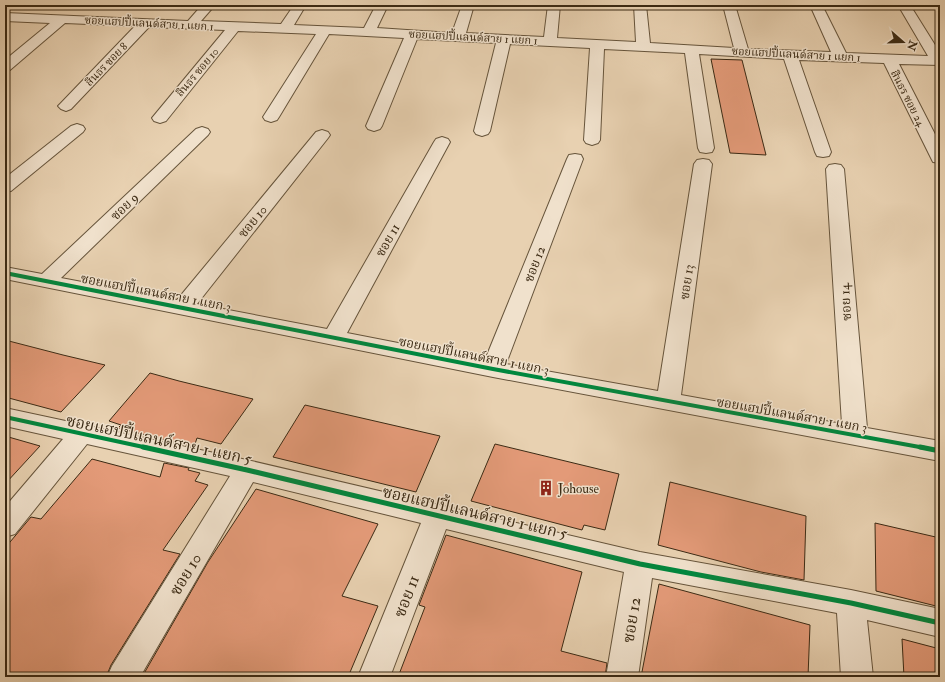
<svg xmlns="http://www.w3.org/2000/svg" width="945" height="682" font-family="'IM FELL Double Pica','Noto Serif Thai',serif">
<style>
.building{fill:#e39a78;stroke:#3b2a14}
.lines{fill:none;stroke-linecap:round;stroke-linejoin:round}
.minor-casing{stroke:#66543b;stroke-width:2}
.minor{fill:#f0e1cc;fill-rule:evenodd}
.cycleway-far1-casing{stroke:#f0e1cc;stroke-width:6}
.cycleway-casing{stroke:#f0e1cc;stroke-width:8}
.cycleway-far1{stroke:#00873e;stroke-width:4}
.cycleway{stroke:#00873e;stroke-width:5}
.labels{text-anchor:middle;stroke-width:3;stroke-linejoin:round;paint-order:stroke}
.far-street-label{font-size:11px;fill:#3b2a14;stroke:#f0e1cc}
.street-label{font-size:13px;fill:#3b2a14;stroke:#f0e1cc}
.poi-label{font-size:13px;fill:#3b2a14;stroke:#f0e1cc;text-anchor:start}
.near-street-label{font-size:16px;fill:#3b2a14;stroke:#f0e1cc}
</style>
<rect width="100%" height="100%" fill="#e8d1b1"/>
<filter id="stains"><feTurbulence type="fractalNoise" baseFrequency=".005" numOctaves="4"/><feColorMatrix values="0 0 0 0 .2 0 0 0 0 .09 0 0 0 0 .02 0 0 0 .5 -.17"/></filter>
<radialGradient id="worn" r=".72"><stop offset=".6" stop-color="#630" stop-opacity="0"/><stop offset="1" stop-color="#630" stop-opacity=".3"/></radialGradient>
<g class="building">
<path d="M711,59l31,1 24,95 -36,-2z"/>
<path d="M5,340l58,15 42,10 -44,47 -56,-15z"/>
<path d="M150,373l29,8 74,18 -32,45 -24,-6 -3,9 -76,-19 3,-3 -12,-4z"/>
<path d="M305,405l135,31 -24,56 -143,-35z"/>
<path d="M5,436l35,10 -35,38z"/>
<path d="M495,444l124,30 -14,56 -21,-5 -2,5 -111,-29z"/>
<path d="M92,459l68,18 4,-14 25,5 -1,2 12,3 -5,8 13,4 -45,65 17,4 -69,111 -5,12h-101v-129l26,-31 10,2z"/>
<path d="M670,482l136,34 -2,64 -43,-8 -103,-27z"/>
<path d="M256,489l122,35 -36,72 36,10 -30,71h-206l66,-115z"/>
<path d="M875,523l65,15v69l-64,-16z"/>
<path d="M446,535l136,37 -21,79 46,12 -2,14h-207l27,-70 -6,-2z"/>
<path d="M659,584l151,41 -2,52h-167z"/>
<path d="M902,639l38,10v28h-36z"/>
</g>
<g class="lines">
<defs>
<g id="minor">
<path d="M202,5h13l-14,16 80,3 13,-19h12l-12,20 70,3 12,-23h12l-11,23 75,5 10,-28h12l-8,28 78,4 4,-32h12l-3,33 79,4 -2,-37h12l4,38 84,5 -11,-43h12l13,44 83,3 -21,-47h12l24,48 82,3 -30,-51h12l30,48v12l-41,-1 41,80v19l-7,-1 -2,-4 -47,-95 -85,-3 32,92 -2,4 -6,1 -6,-1 -2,-4 -31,-93 -85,-5 15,94 -2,4 -6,1 -6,-1 -2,-4 -13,-95 -81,-4 -4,91 -2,3 -6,2 -6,-2 -2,-3 6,-92 -80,-4 -20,87 -2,3 -6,2 -6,-2 -2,-3 22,-88 -79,-4 -35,87 -2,3 -6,2 -6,-2 -2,-3 38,-88 -75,-4 -50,83 -2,3 -6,2 -6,-2 -2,-3 53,-83 -78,-3 -72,90 -6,2 -6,-2 -2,-3 73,-88 -76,-3 -78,82 -5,2 -5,-2 -3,-3 3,-3 74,-77 -70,-3 -55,47 -5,1v-11l45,-37 -45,-2v-8l183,8z"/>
<path d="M77,124l6,2 2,3 -2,3 -72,59 -6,1v-14l66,-52z"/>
<path d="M202,127l6,2 2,3 -2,3 -147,143 116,22 139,-168 6,-2 6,2 2,3 -2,3 -131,166 130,25 107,-187 2,-3 6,-2 6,2 2,3 -103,191 138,27 82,-201 2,-4 6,-1 6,1 2,4 -77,205 152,27 36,-227 3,-4 6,-1 6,1 3,4 -31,231 161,29 -16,-255 3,-4 6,-1 6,1 3,4 23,259 73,13v20l-447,-84 -488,-98v-12l37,7 154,-145z"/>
<path d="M5,408l242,52 393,92 211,38 89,19v28l-73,-17 6,57h-32l-4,-64 -185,-35 -14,99h-32l18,-105 -178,-43 -56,148h-32l63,-154 -168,-41 -113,195h-33l5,-11 118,-190 -143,-32 -72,90 -10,3v-30l58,-68 -58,-13z"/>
</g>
</defs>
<use href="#minor" class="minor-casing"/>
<use href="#minor" class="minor"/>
<defs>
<g id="cycleway-far1">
<path d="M5,273l488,96 432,79"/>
<path d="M5,417l143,31"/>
</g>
<g id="cycleway">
<path d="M143,447l104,23 393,94 211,39 89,20"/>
<path d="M920,447l20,4"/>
</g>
</defs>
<use href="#cycleway-far1" class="cycleway-far1-casing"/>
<use href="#cycleway" class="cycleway-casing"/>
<use href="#cycleway-far1" class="cycleway-far1"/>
<use href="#cycleway" class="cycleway"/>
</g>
<defs>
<symbol id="building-bare" viewBox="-9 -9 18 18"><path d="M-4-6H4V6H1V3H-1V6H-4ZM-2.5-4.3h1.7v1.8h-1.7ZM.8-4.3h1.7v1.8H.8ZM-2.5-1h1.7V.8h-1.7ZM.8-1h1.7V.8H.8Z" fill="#8f2418" stroke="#f0e1cc" stroke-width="2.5" paint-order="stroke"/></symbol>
</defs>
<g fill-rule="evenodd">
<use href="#building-bare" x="535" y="477" width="22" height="22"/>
</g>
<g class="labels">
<g class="far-street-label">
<text transform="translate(149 23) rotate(3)" y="4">ซอยแฮปปี้แลนด์สาย 1 แยก 1</text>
<text transform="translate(473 37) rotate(3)" y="4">ซอยแฮปปี้แลนด์สาย 1 แยก 1</text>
<text transform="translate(796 54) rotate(3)" y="4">ซอยแฮปปี้แลนด์สาย 1 แยก 1</text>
<text transform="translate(106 64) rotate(-46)" y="4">สินธร ซอย 8</text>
<text transform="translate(197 72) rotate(-50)" y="4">สินธร ซอย 10</text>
<text transform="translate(908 98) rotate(63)" y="4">สินธร ซอย 24</text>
</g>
<g class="street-label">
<text transform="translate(124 206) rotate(-44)" y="5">ซอย 9</text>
<text transform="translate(252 221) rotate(-51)" y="5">ซอย 10</text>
<text transform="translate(387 240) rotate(-61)" y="5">ซอย 11</text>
<text transform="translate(534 264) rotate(-69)" y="5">ซอย 12</text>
<text transform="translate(686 282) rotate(-82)" y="5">ซอย 13</text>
<text transform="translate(156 292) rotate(11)" y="5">ซอยแฮปปี้แลนด์สาย 1 แยก 3</text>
<text transform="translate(845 302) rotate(-94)" y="5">ซอย 14</text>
<text transform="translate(474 355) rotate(11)" y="5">ซอยแฮปปี้แลนด์สาย 1 แยก 3</text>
<text transform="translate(792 414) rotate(10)" y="5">ซอยแฮปปี้แลนด์สาย 1 แยก 3</text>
</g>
<g class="poi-label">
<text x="558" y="493">Johouse</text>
</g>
<g class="near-street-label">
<text transform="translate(159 439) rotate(12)" y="6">ซอยแฮปปี้แลนด์สาย 1 แยก 5</text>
<text transform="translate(475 512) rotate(13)" y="6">ซอยแฮปปี้แลนด์สาย 1 แยก 5</text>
<text transform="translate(185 574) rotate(-59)" y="6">ซอย 10</text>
<text transform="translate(406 596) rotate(-69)" y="6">ซอย 11</text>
<text transform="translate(631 620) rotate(-81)" y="6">ซอย 12</text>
</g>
</g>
<rect width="945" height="682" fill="none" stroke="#e8d1b1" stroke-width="20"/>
<rect x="6" y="6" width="933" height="670" fill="none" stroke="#3b2a14" stroke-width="2"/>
<rect x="10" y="10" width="925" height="662" fill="none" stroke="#3b2a14"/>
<g transform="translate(903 42) rotate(110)" stroke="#f0e1cc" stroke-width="3" paint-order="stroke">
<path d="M0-3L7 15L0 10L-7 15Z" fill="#3b2a14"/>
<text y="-6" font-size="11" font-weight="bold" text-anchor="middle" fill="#3b2a14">N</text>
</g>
<rect width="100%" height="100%" filter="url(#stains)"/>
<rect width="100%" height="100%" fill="url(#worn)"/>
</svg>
